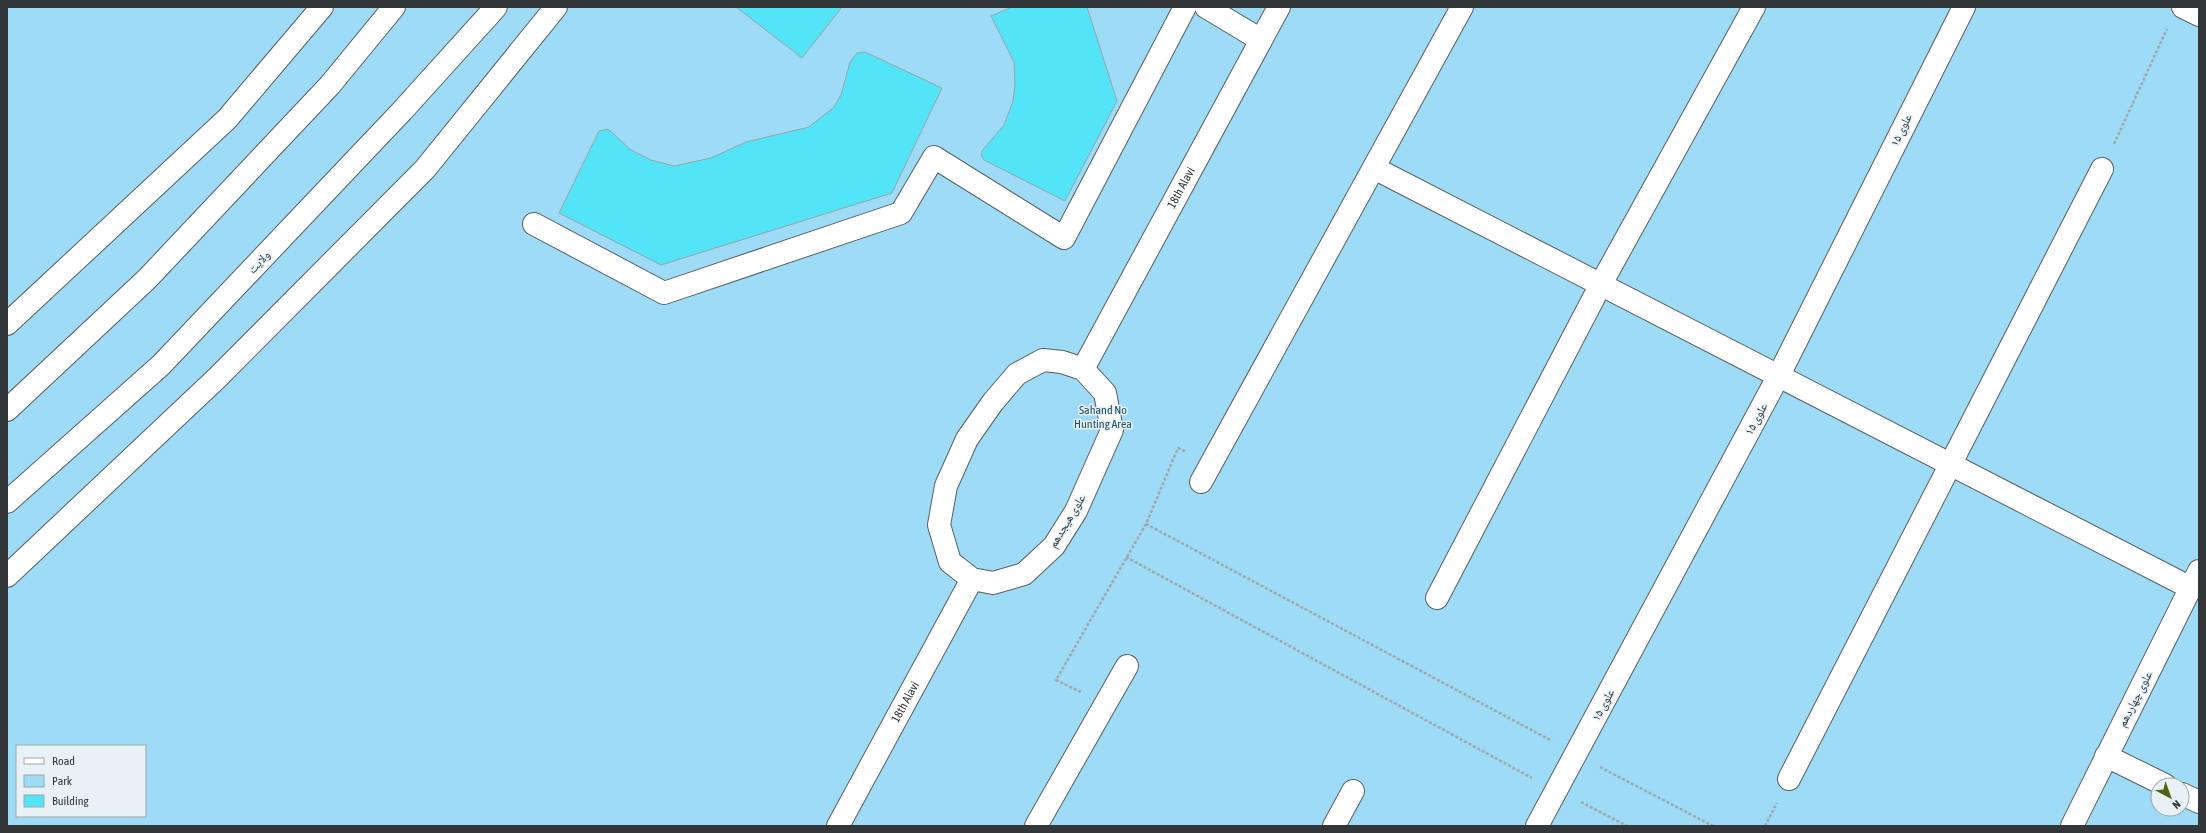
<svg xmlns="http://www.w3.org/2000/svg" width="2206" height="833" font-family="'Asap Condensed','Noto Naskh Arabic',sans-serif">
<style>
.green{fill:#9edbf7;fill-rule:evenodd}
.building{fill:#53e4f8;stroke:#99a4a6}
.lines{fill:none;stroke-linecap:round;stroke-linejoin:round}
.minor-casing{stroke:#565f63;stroke-width:24}
.tertiary-casing{stroke:#565f63;stroke-width:24}
.secondary-casing{stroke:#565f63;stroke-width:24}
.primary-casing{stroke:#565f63;stroke-width:24}
.path{stroke:#9fa7ab;stroke-width:2.5;stroke-dasharray:3 2;stroke-linecap:butt}
.minor{stroke:#fff;stroke-width:22}
.tertiary{stroke:#fff;stroke-width:22}
.secondary{stroke:#fff;stroke-width:22}
.primary{stroke:#fff;stroke-width:22}
.labels{text-anchor:middle;stroke-width:3;stroke-linejoin:round;paint-order:stroke}
.street-label{font-size:12px;fill:#333739;stroke:#e7f1f6}
.park-label{font-size:12px;fill:#215165;stroke:#e7f1f6}
</style>
<rect width="100%" height="100%" fill="#dae4e9"/>
<path class="green" d="M7,7h2192v819h-2192zM17,746h128v70h-128zM2158,785h24v24h-24z"/>
<g class="building">
<path d="M736,7h106l-40,51z"/>
<path d="M1012,7h75l30,94 -52,100 -81,-41 -3,-5 1,-4 22,-26 9,-24 2,-17 -1,-22 -23,-46z"/>
<path d="M865,52l77,36 -50,105 -231,72 -102,-52 40,-82 9,-2 23,21 20,10 23,6 37,-8 35,-16 63,-15 25,-20 7,-12 9,-33 7,-9z"/>
</g>
<g class="lines">
<defs>
<g id="minor">
<path d="M1206,7l55,33"/>
<path d="M1374,168l817,420"/>
<path d="M534,224l130,69 237,-80 33,-56 130,81 121,-231"/>
<path d="M1043,360l19,2 21,7 22,24 7,37 -36,81 -22,35 -30,28 -31,9 -21,-4 -22,-17 -11,-37 7,-39 21,-47 26,-37 24,-28z"/>
<path id="s1" d="M1083,369l196,-362"/>
<path d="M1201,482l261,-475"/>
<path d="M1437,598l164,-314 153,-277"/>
<path d="M2106,756l59,29"/>
<path d="M1789,779l313,-610"/>
<path d="M2182,794l17,8"/>
<path id="s2" d="M838,826l134,-247"/>
<path d="M1036,826l91,-160"/>
<path d="M1334,826l19,-35"/>
<path d="M1537,826l242,-451 185,-368"/>
<path d="M2072,826l127,-255"/>
</g>
<path id="tertiary" d="M2183,7l16,8"/>
<g id="secondary">
<path d="M7,324l220,-205 95,-112"/>
<path d="M7,576l210,-198 208,-209 131,-162"/>
</g>
<g id="primary">
<path d="M7,410l140,-131 183,-194 64,-78"/>
<path d="M7,502l154,-137 241,-254 94,-104"/>
</g>
</defs>
<use href="#minor" class="minor-casing"/>
<use href="#tertiary" class="tertiary-casing"/>
<use href="#secondary" class="secondary-casing"/>
<use href="#primary" class="primary-casing"/>
<g class="path">
<path d="M2114,144l53,-115"/>
<path d="M1146,524l406,217"/>
<path d="M1126,557l406,221"/>
<path d="M1081,692l-25,-12 90,-156 32,-76 7,3"/>
<path d="M1600,767l113,59"/>
<path d="M1581,802l46,24"/>
<path d="M1765,826l12,-23"/>
</g>
<use href="#minor" class="minor"/>
<use href="#tertiary" class="tertiary"/>
<use href="#secondary" class="secondary"/>
<use href="#primary" class="primary"/>
</g>
<g class="labels">
<g class="street-label">
<text transform="translate(1901 130) rotate(-64)" y="4">علوی ۱۵</text>
<text dy="4" stroke="none"><textPath href="#s1" startOffset="206">18th Alavi</textPath></text>
<text transform="translate(259 262) rotate(-47)" y="4">ولایت</text>
<text transform="translate(1756 419) rotate(-62)" y="4">علوی ۱۵</text>
<text transform="translate(1067 521) rotate(-59)" y="4">علوی هیجدهم</text>
<text transform="translate(2135 699) rotate(-63)" y="4">علوی چهاردهم</text>
<text dy="4" stroke="none"><textPath href="#s2" startOffset="141">18th Alavi</textPath></text>
<text transform="translate(1603 705) rotate(-62)" y="4">علوی ۱۵</text>
</g>
<g class="park-label">
<text x="1103" y="414">Sahand No<tspan x="1103" dy="14">Hunting Area</tspan></text>
</g>
</g>
<rect width="2206" height="833" fill="none" stroke="#333739" stroke-width="16"/>
<rect x="16" y="745" width="130" height="72" fill="#e7f1f6" stroke="#9fa7aa"/>
<rect x="24" y="758" width="20" height="6" fill="#ffffff" stroke="#9fa7aa"/>
<text x="52" y="765" font-size="12" fill="#333739">Road</text>
<rect x="24" y="775" width="20" height="12" fill="#9edbf7" stroke="#9fa7aa"/>
<text x="52" y="785" font-size="12" fill="#333739">Park</text>
<rect x="24" y="795" width="20" height="12" fill="#53e4f8" stroke="#9fa7aa"/>
<text x="52" y="805" font-size="12" fill="#333739">Building</text>
<g transform="translate(2170 797) rotate(139)"><circle r="19" fill="#e7f1f6" stroke="#9fa7aa"/>
<path d="M0-3L7 15L0 10L-7 15Z" fill="#4e6411"/>
<text y="-6" font-size="11" font-weight="bold" text-anchor="middle" fill="#333739">N</text>
</g>
</svg>
